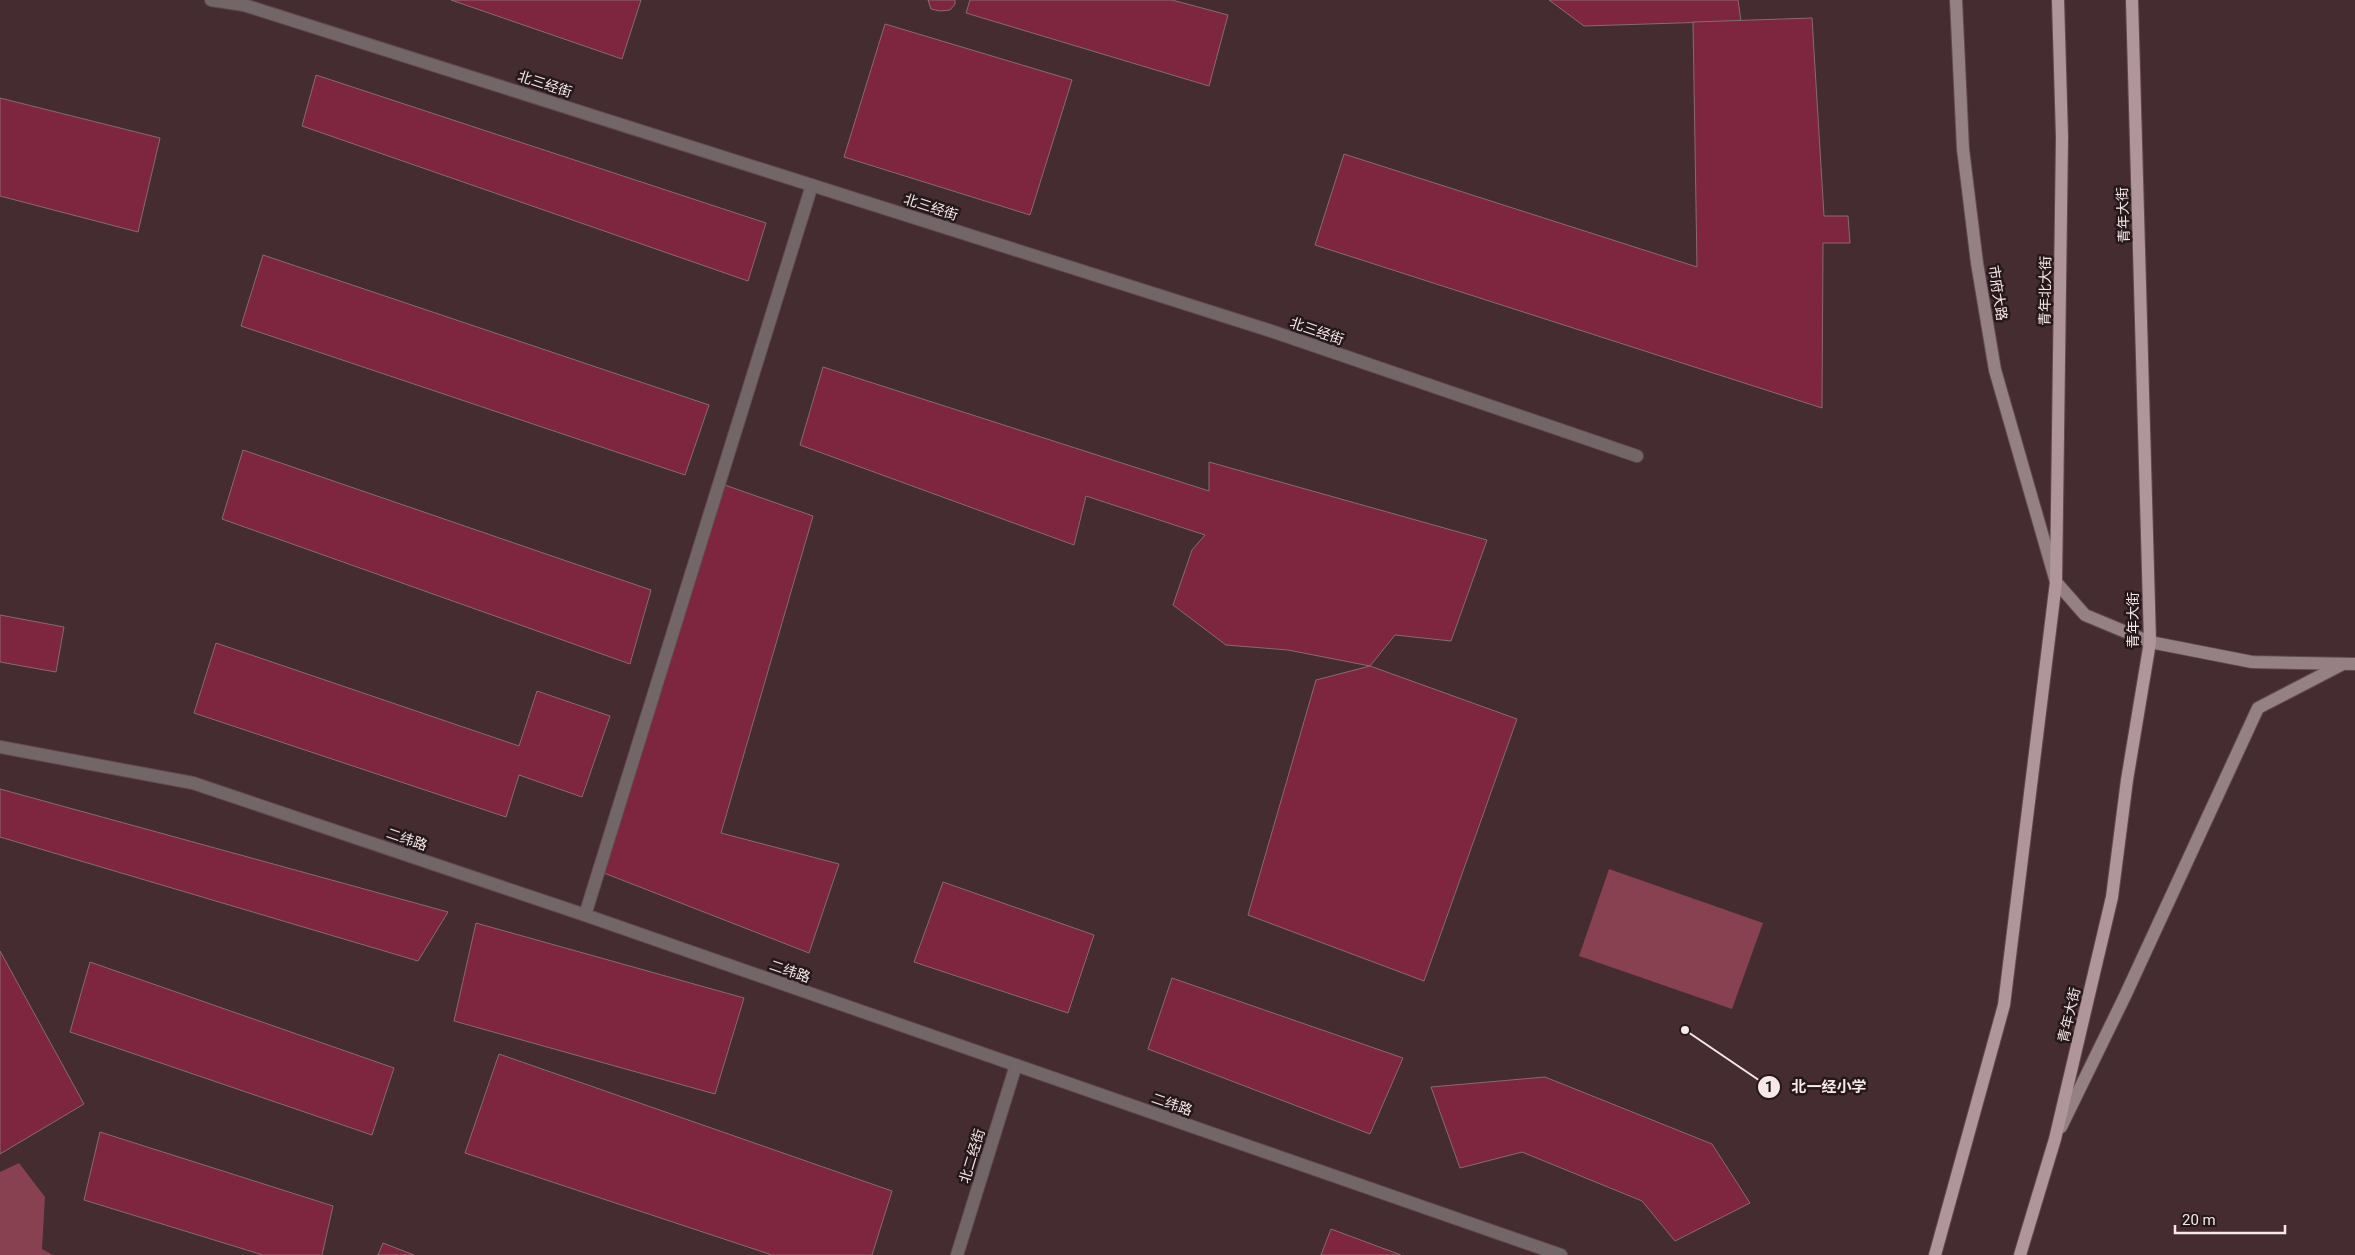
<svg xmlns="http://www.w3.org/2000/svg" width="2355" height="1255" font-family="Roboto,'Noto Sans SC',sans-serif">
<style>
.green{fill:#874151}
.building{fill:#7e253f;stroke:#876b70}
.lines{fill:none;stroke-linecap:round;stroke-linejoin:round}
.minor-casing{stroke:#624a4f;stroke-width:14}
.secondary-casing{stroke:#624a4f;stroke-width:14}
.primary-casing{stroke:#624a4f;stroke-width:14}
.minor{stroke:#736668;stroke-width:12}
.secondary{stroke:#958184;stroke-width:12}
.primary{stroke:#b0969a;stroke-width:12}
.labels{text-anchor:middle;stroke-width:5;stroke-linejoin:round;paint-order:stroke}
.street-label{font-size:14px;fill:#f8e8ea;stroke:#24181a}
.leader{fill:none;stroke:#f8e8ea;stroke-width:2}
.callout-dot{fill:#f8e8ea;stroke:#24181a;stroke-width:2}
.mark-label{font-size:15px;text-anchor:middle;font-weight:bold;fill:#111}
.callout-label{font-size:15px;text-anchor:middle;font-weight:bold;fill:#f8e8ea;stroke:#24181a;stroke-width:5;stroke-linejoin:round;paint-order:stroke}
</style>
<rect width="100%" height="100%" fill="#452c31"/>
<g class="green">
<path d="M1609,869l154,54 -31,86 -153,-53z"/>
<path d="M19,1163l26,34 -3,52 11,6h-53v-83z"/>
</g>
<g class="building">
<path d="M451,0h190l-19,59z"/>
<path d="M928,0h27v4l-5,6 -10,1 -9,-2z"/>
<path d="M970,0h202l56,15 -19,71 -243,-73z"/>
<path d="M1549,0h189l3,21 -157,5z"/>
<path d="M1812,18l12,198h24l2,27h-27l-1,165 -507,-163 29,-91 353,113 -4,-245z"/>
<path d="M885,24l187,56 -42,135 -186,-58z"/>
<path d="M316,75l450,148 -18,58 -446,-155z"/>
<path d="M0,98l160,40 -22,94 -138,-36z"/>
<path d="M263,255l446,150 -24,70 -444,-149z"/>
<path d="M823,367l386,124v-29l278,78 -36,101 -56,-6 -25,31 -82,-16 -62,-5 -53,-40 19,-55 13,-15 -119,-39 -12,49 -274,-100z"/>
<path d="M243,450l408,140 -21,74 -408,-145z"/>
<path d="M722,484l91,32 -92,317 118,31 -30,89 -205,-80z"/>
<path d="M0,615l64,12 -8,45 -56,-10z"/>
<path d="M216,643l303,103 18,-55 73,25 -28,81 -63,-22 -13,42 -312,-104z"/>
<path d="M1370,666l147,53 -93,262 -176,-66 68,-235z"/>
<path d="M0,789l448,123 -30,49 -418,-124z"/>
<path d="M943,882l151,53 -26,78 -154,-51z"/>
<path d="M476,923l268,75 -29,96 -261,-73z"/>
<path d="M0,951l84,153 -84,50z"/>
<path d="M90,962l304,106 -22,67 -302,-103z"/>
<path d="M1172,978l231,80 -33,76 -222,-85z"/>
<path d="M499,1054l393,137 -20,64h-100l-307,-102z"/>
<path d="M1545,1077l167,67 38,59 -75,38 -33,-40 -120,-49 -62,16 -29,-81z"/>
<path d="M100,1132l233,74 -11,49h-59l-179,-55z"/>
<path d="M1331,1229l70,26h-80z"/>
<path d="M383,1243l31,12h-36z"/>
</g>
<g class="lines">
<defs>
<g id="minor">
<path d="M211,0l33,5 1024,325 369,126"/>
<path d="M0,747l193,36 392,132 976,340"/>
<path d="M585,915l227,-730"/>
<path d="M957,1255l59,-190"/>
</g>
<g id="secondary">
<path d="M1956,0l7,149 14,114 18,107 61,212 29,33 65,27 102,20 103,2"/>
<path d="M2061,1127l64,-131 133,-288 83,-43"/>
</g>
<g id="primary">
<path d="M1935,1255l69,-250 52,-423 6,-445 -4,-137"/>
<path d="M2020,1255l35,-116 57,-242 15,-117 23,-138 -18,-642"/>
</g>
</defs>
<use href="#minor" class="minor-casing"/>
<use href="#secondary" class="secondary-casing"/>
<use href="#primary" class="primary-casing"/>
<use href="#minor" class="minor"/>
<use href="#secondary" class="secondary"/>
<use href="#primary" class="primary"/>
</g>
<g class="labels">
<g class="street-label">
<text transform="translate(545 84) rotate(18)" y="5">北三经街</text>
<text transform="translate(931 207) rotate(18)" y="5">北三经街</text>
<text transform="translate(2123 215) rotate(-92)" y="5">青年大街</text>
<text transform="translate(2045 291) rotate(-89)" y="5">青年北大街</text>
<text transform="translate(1998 293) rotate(81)" y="5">市府大路</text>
<text transform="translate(1317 331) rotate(19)" y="5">北三经街</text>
<text transform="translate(2133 620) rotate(-90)" y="5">青年大街</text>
<text transform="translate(407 839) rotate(19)" y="5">二纬路</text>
<text transform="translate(790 971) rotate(19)" y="5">二纬路</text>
<text transform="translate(2069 1015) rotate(-77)" y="5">青年大街</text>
<text transform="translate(1172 1104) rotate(19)" y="5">二纬路</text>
<text transform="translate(972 1156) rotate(-73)" y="5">北二经街</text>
</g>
</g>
<path class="leader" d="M1685 1030L1769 1087"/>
<g class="callout-dot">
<circle cx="1685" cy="1030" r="5"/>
<circle cx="1769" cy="1087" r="12"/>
</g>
<g class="mark-label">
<text x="1769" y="1092">1</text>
</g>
<g class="callout-label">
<text x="1829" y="1092">北一经小学</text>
</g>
<path d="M2175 1225v8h110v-8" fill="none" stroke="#f8e8ea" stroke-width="2.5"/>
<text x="2182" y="1225" font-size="15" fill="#f8e8ea" stroke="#24181a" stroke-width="4" paint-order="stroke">20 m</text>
</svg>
